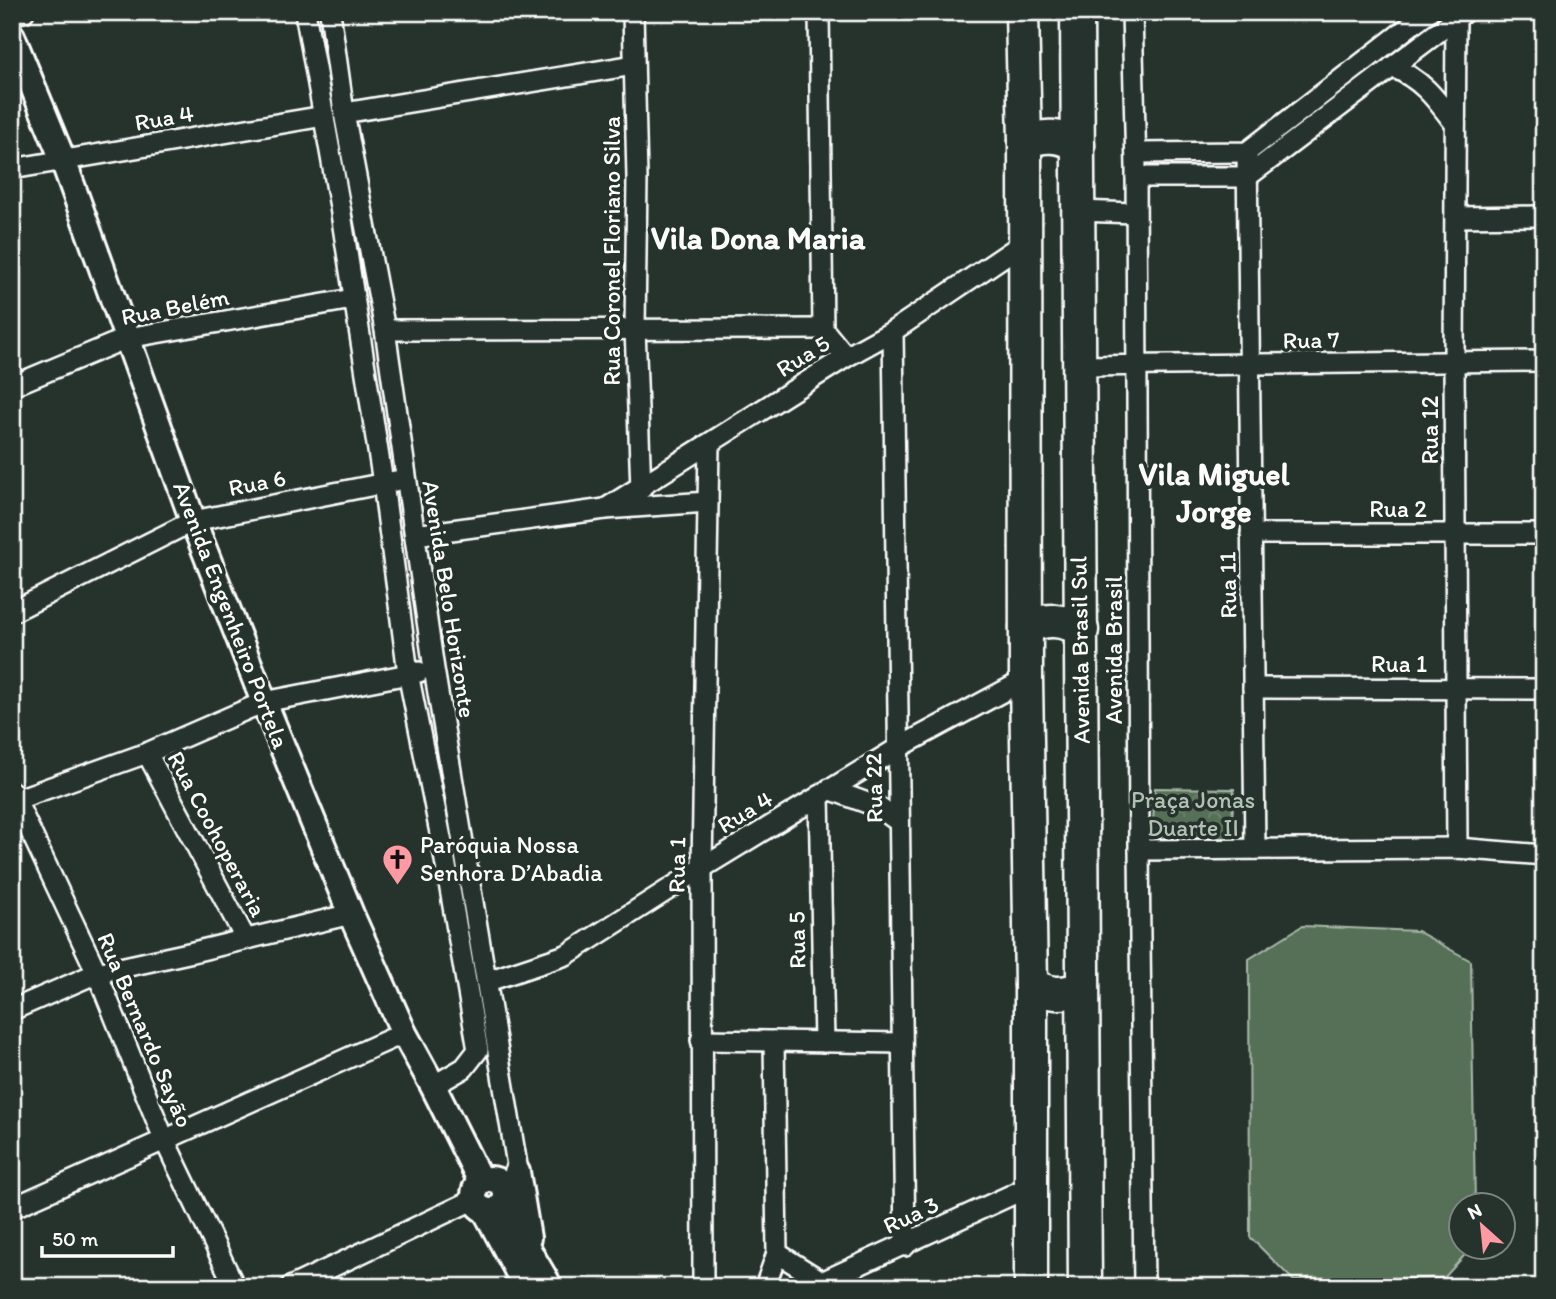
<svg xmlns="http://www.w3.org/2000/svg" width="1556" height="1299" font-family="Itim,sans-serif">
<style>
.grass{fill:#547056;stroke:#aab8aa;stroke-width:2}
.park{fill:url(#park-crowns);stroke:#aab8aa;stroke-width:2}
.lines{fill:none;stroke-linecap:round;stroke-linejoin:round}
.minor-casing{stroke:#fff;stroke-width:24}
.tertiary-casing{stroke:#fff;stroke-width:30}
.primary-casing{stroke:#fff;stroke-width:37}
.minor{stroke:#26332d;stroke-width:19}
.tertiary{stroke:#26332d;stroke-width:24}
.primary{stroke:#26332d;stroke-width:32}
.labels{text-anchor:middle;stroke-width:7;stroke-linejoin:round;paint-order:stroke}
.street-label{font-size:24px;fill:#fff;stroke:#26332d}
.park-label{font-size:24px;fill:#b2bfb3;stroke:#26332d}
.poi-label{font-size:24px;fill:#fff;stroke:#26332d;text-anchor:start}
.district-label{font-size:32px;font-weight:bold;fill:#fff;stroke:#26332d}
</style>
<defs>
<pattern id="park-crowns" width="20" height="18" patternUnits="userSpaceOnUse" patternTransform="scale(1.75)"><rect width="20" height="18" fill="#547056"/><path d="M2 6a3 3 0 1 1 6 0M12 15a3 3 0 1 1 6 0" fill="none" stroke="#6e856f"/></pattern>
</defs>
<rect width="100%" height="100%" fill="#26332d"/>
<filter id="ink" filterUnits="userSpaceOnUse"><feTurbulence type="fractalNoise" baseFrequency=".0143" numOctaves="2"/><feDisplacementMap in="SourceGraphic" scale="14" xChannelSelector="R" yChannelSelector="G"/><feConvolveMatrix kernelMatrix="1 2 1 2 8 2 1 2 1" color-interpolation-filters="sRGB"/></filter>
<g filter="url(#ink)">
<path class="grass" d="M1302,926l115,5 54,30 4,243h-13v42l10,1 -28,31 -150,3 -44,-44 -1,-278z"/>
<path class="park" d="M1155,788l79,1 -3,49h-79z"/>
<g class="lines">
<defs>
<g id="minor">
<path d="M305,12l35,195 43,276 25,190 34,170 36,207 -14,18 -31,18"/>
<path d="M330,12l14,101 41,217 49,339 83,496 -2,15 -11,8"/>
<path d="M633,12l4,166 -2,150 6,161"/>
<path d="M819,12l4,317 23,28"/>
<path d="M1132,12l4,156 3,682 5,437"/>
<path d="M1456,12l-2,350 3,486"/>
<path d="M12,14l12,-2"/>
<path d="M1392,67c30,12 44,32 63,57"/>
<path d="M344,113l290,-48"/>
<path d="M1247,152l8,697"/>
<path d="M1136,153l111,-1 181,-140"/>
<path d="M12,169l312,-53"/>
<path d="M1136,177h111l215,-163"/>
<path d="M1078,211l57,2"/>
<path d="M1455,217l89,-1"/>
<path d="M385,330l438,-1"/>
<path d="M893,331l12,915"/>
<path d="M1080,366l464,-5"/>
<path d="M12,386l115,-48 226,-39"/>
<path d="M605,509l241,-152 47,-26 132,-89"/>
<path d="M1251,534h293"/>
<path d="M415,535l190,-26 103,-7"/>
<path d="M12,612l181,-91 202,-40"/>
<path d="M1253,688l291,1"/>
<path d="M147,753l98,185"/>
<path d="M829,789l49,18 21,15"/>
<path d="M12,792l85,181 67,166 71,148"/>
<path d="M819,796l5,246"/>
<path d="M12,801l135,-48 117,-51 155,-30"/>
<path d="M1139,850l318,-2 87,7"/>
<path d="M488,981l78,-26 136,-87 196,-120 128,-69"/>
<path d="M12,1010l85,-37 96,-21 158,-38"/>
<path d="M701,1040l201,3"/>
<path d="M12,1208l392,-175"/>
<path d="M777,1253l46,29 3,5"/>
<path d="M290,1287l185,-88"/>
<path d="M703,1287l-1,-419 7,-424"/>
<path d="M765,1287l12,-34 -3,-212"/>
<path d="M811,1287l220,-101"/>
</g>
<g id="tertiary">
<path d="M12,36l51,124 130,361 71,181 87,212 53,119 29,53 48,96"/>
<path d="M517,1172l11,66"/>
<circle cx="490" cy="1195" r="16"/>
<path d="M502,1205l48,82"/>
<path d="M485,1210l41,77"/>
</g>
<g id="primary">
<path d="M1022,12l3,130 1,537 5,305v303"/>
<path d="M1077,12l8,1275"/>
<path d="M1025,142c20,-8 34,-7 53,3"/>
<path d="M1026,627c21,-9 36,-8 56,3"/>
<path d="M1031,984c18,11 32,12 51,3"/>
</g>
</defs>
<use href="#minor" class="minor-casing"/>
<use href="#tertiary" class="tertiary-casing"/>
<use href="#primary" class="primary-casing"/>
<use href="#minor" class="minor"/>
<use href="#tertiary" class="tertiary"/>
<use href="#primary" class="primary"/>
</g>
</g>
<defs>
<symbol id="church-pin" viewBox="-11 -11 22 30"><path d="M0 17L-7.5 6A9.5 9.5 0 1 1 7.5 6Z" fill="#ff9aa2" stroke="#26332d"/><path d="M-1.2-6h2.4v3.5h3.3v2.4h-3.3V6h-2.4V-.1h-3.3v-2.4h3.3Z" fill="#111"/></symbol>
</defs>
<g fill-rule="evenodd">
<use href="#church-pin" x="380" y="842" width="35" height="47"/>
</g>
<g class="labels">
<g class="street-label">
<text transform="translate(164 118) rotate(-10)" y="8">Rua 4</text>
<text transform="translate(612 251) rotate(-90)" y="8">Rua Coronel Floriano Silva</text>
<text transform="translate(175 307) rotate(-11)" y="8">Rua Belém</text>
<text transform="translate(1311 340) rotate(-1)" y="8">Rua 7</text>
<text transform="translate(803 356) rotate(-32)" y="8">Rua 5</text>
<text transform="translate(1430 430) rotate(-90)" y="8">Rua 12</text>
<text transform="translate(257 483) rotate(-11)" y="8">Rua 6</text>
<text x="1398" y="517">Rua 2</text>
<text transform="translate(1228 585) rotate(-91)" y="8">Rua 11</text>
<text transform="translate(449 599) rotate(81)" y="8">Avenida Belo Horizonte</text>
<text transform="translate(231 615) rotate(69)" y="8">Avenida Engenheiro Portela</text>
<text transform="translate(1080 650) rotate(-91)" y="8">Avenida Brasil Sul</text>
<text transform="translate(1114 650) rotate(-90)" y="8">Avenida Brasil</text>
<text x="1399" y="672">Rua 1</text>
<text transform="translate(874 788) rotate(-91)" y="8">Rua 22</text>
<text transform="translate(745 812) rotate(-31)" y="8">Rua 4</text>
<text transform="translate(217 834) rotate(62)" y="8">Rua Coohoperaria</text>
<text transform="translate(677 865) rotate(-89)" y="8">Rua 1</text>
<text transform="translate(797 940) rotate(-91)" y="8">Rua 5</text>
<text transform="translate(145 1030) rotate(67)" y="8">Rua Bernardo Sayão</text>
<text transform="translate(911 1215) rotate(-25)" y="8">Rua 3</text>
</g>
<g class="park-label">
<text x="1193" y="808">Praça Jonas<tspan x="1193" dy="28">Duarte II</tspan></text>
</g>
<g class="poi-label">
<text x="420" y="853">Paróquia Nossa<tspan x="420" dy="28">Senhora D’Abadia</tspan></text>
</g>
<g class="district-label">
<text x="758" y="249">Vila Dona Maria</text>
<text x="1214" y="485">Vila Miguel<tspan x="1214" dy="37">Jorge</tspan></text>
</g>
</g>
<rect width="1556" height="1299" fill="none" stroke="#26332d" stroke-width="42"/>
<rect x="21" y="21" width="1514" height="1257" fill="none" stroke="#fff" stroke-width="2.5" filter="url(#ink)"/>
<g transform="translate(1482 1226) rotate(333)"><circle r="33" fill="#26332d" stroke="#7d8581" stroke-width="2"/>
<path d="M0-5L12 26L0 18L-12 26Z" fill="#ff9aa2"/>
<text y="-10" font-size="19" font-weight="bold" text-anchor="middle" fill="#ffffff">N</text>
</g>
<path d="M42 1246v10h131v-10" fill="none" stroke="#ffffff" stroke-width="3.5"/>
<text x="52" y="1246" font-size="21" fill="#ffffff" stroke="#26332d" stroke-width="5" paint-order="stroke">50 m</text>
</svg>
